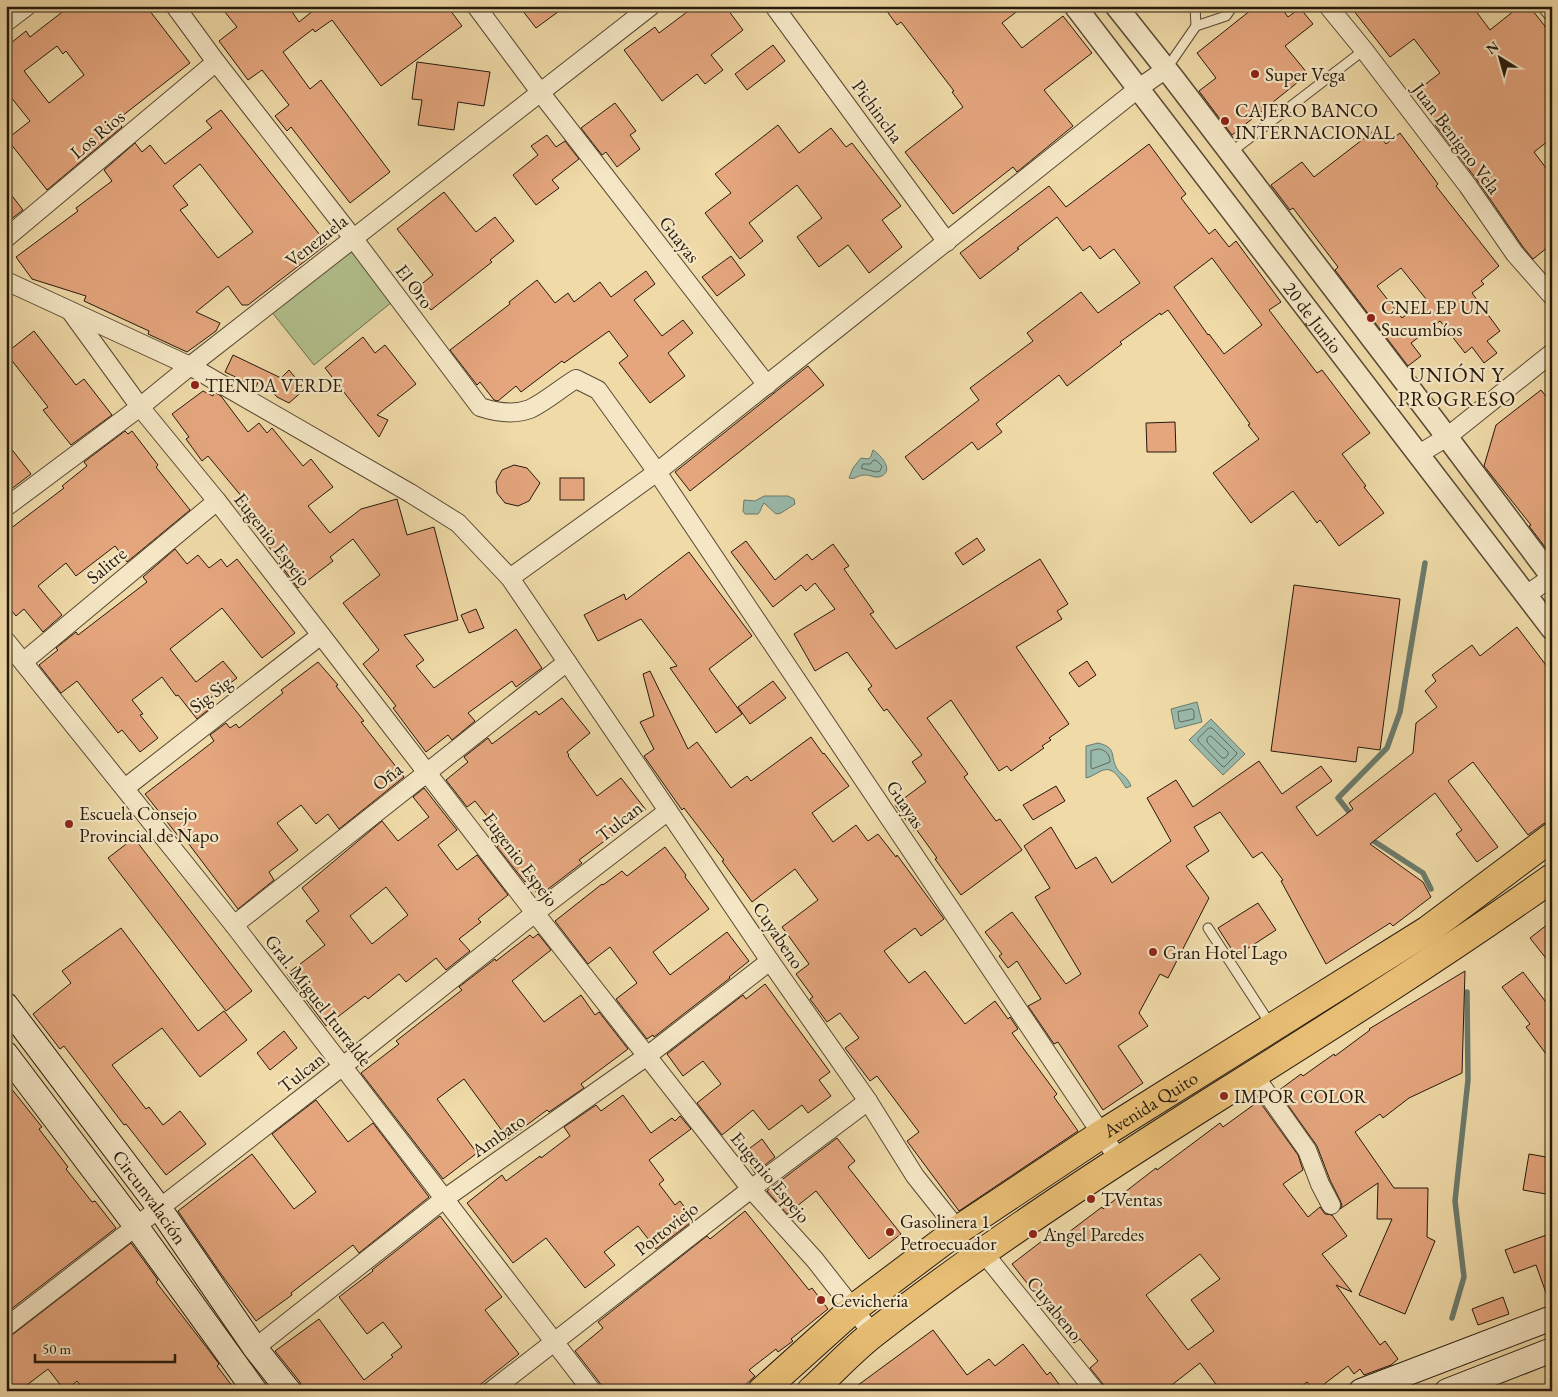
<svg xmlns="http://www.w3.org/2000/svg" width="1558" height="1397" font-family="'EB Garamond',serif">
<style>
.green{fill:#b2c18d;stroke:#6c6d4c}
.water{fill:#9abaac;stroke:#6b7a6c}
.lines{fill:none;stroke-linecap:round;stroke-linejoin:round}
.shore{stroke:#606a5c;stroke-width:1}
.stream{stroke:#6b7a6c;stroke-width:5.5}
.building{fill:#e5a67e;stroke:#25190c;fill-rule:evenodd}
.service-casing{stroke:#584933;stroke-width:11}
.minor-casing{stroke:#584933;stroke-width:20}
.tertiary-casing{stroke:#584933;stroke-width:24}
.secondary-casing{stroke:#25190c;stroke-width:26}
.trunk-casing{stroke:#25190c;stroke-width:30}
.service{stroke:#f5e7c6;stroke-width:9}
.minor{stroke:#f5e7c6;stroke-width:18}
.tertiary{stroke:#f5e7c6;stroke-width:21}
.secondary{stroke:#f5e7c6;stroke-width:24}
.trunk{stroke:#e8bd74;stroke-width:28}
.poi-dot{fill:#8f2418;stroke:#f5e7c6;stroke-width:2}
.labels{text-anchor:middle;stroke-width:4.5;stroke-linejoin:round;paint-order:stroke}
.poi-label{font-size:19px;fill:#25190c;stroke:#f5e7c6;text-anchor:start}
.street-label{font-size:19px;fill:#25190c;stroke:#f5e7c6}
.quarter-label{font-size:21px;letter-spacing:1px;fill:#25190c;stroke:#f5e7c6}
</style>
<rect width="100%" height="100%" fill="#efdaa8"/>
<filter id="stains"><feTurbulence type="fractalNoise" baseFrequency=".004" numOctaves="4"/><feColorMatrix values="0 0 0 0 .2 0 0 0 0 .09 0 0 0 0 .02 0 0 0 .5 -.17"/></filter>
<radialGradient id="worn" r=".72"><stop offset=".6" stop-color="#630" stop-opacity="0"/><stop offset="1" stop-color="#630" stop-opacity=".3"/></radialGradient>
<path class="green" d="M349,248l43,54 -78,63 -43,-54z"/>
<g class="water">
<path d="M873,450c8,5 23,22 6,27 -6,1 -10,-3 -15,-2 -6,0 -9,5 -15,3l4,-10 8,-10 8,1 2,-3z"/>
<path d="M764,496h24l6,3 1,5 -14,9 -5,1 -12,-11c-3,4 -3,8 -6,11h-13l-2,-3 1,-11 11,1z"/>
<path d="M1197,702l5,20 -27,7 -4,-20z"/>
<path d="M1211,719l34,35 -22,21 -34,-35z"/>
<path d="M1098,743c19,5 12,11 18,24 4,8 10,7 15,19l-5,2c-6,-9 -13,-23 -25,-17 -6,3 -10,6 -15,7v-32z"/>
</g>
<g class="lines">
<g class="shore">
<path d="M874,460l3,1 5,5 -2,5 -4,1 -15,-4 2,-4h7z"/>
<path d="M1192,709l2,2v8l-13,3 -2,-1 -1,-9z"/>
<path d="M1209,728h3l25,25 -1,2 -12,12 -2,-1 -24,-25v-2z"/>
<path d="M1210,736l2,1 16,15v3l-3,3h-3l-15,-16v-3z"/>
<path d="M1099,749c7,1 11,6 11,13l-18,7 -1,-2v-16z"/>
</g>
<g class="stream">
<path d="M1353,817l-15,-19 49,-50 13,-36 25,-149"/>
<path d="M1369,838l54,35 8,16"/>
<path d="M1452,1318l12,-41 -9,-76 13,-121 -1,-88"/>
</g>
</g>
<g class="building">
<path d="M70,6h76l44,57 -73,57 5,7 -75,63 -40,-51 23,-18 -24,-30v-44l20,-16 4,6zM57,46l6,8 3,-3 18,24 -35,28 -25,-32z"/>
<path d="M220,6h68l11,16 20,-16h128l15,20 -81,60 -49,-66 -17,12 -2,-3 -30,23 27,37 11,-9 69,92 -40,31 -59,-76 -4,4 -12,-15 14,-11 -27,-35 -14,10 -29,-39 18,-14z"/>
<path d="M519,6h47l-30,22z"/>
<path d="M695,6h30l18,24 -32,25 12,15 -18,14 -8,-10 -35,27 -38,-51 31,-23 4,6z"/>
<path d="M883,6h141l-22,17 20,25 41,-32 29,37 -48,37 29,36 -56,46 -4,-5 -60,47 -48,-62 58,-45 -11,-15 2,-1 -53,-69 -4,3z"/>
<path d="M1256,6h24l8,11 12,-9 13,16 -28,22 23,28 -76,61 -33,-44 17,-13 -19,-25z"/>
<path d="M1350,6h122l18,24 30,-24h9l23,29v103l-18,14 18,24v68l-19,15 -10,-12 -46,-67 -42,-55 3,-3 -24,-29 26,-20 -26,-34 -24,18z"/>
<path d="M773,45l12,16 -38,29 -12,-16z"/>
<path d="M417,62l73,10 -6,34 -26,-4 -4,28 -36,-5 4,-25 -10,-1z"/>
<path d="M615,103l21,28 -6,4 10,14 -23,18 -11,-15 -4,3 -21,-27z"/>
<path d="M221,110l106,134 -79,61h-6l-14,-19 -32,26 24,11 -4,8 -29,21 -39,-18 1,-3 -65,-30 2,-5 -54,-17 -16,-22 62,-46 -2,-3 36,-27 -8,-11 31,-27 7,9 8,-7 15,19 47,-36 -6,-7zM200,164l53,68 -35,26 -38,-48 8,-5 -15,-19z"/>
<path d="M778,125l21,28 32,-25 15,19 6,-4 49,63 -19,14 20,27 -33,26 -21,-28 -29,22 -22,-30 25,-19 -25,-33 -48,38 14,18 -23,18 -35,-46 26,-20 -16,-19z"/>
<path d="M1375,130l11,14 14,-11 38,51 -2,2 63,80 -18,15 3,3 -12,9 28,38 -13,10 10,12 -13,10 -12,-16 -7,6 -25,-32 -29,22 10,13 -13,10 -73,-96 3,-3 -45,-59 -3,2 -19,-25 31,-23 12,15zM1401,268l25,31 -24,19 -25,-32z"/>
<path d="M547,135l9,12 9,-6 14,18 -27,21 7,8 -23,17 -23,-30 25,-20 -7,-9z"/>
<path d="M1149,144l37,50 -5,4 28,36 6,-5 14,18 7,-6 45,61 -12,8 48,63 5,-3 48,63 -28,21 24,32 -2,1 20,26 -45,33 -19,-26 -3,3 -24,-32 -42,32 -38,-50 46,-34 -11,-14 2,-1 -82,-114 -7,5 -1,-2 -40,29 2,2 -55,42 -8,-11 -63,49 6,8 -24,18 -6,-8 -49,38 -18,-23 74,-57 -9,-12 63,-47 -6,-8 54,-41 17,21 42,-30 -26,-34 -14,10 -10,-13 -7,5 -26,-34 -40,31 2,1 -39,30 -20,-26 89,-67 17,21zM1212,258l50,67 -38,29 -15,-20 -1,1 -34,-48z"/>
<path d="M6,188l17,22 -17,13z"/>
<path d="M444,192l32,40 19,-15 19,24 -24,19 2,2 -61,48 -17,-20 19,-15 -36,-46z"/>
<path d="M731,256l14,19 -28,21 -15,-19z"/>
<path d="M646,271l9,13 -21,16 28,36 21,-16 10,13 -25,20 17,23 -35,27 -31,-40 9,-7 -19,-25 -45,32 -2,-2 -41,31 -5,-6 -18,15 -4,-1 -14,-18 -3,3 -27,-35 60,-46 -1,-2 28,-22 18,23 13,-10 6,9 26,-20 11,15z"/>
<path d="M34,331l42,54 8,-6 28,36 -41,30 -28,-35 5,-3 -42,-54z"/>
<path d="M363,337l12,16 10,-8 31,39 -39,31 11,5 -9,17 -54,-69z"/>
<path d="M233,355l48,23 8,-8 16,19 -16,14 -12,-6 -17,-19 -4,9 -31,-15z"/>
<path d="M808,366l16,19 -134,106 -15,-19z"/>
<path d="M1541,390l11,14v152l-23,-30 2,-1 -47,-59 12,-41z"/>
<path d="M203,391l10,5 1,-4 7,4 27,36 11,-9 8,10 5,-5 31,38 8,-7 22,28 -25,19 22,27 31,-24 36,-10 10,36 27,-8 24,93 -54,15 20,25 -8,6 18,22 82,-59 26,39 -26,19 -4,-6 -44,32 7,8 -23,19 -4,-5 -22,17 -33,-44 3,-2 -33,-42 16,-14 -36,-47 37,-28 -27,-36 -23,18 3,4 -35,27 -19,-25 2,-1 -42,-52 8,-7 -39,-47 -6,5 -16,-22 3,-2 -17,-23z"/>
<path d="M1175,422l1,30h-29l-1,-29z"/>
<path d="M125,431l3,3 4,-3 26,34 -2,2 34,43 -63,52 -12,-16 -39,30 -10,-13 -28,23 24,29 -19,17 -19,-23 -8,7 -10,-12v-72l58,-44 -2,-2 25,-20 -3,-4z"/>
<path d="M6,442l25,32 -25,19z"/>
<path d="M514,465l13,3 13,15 -11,18 -11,5 -13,-3 -8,-10 -1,-12 6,-11z"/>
<rect x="560" y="478" width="24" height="22"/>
<path d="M977,538l8,12 -22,15 -8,-12z"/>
<path d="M746,541l29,39 32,-26 5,6 21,-16 16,22 -5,3 30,43 -4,2 26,35 144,-90 28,45 -11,7 5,8 -46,28 53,77 -20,14 2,2 -9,6 2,2 -33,23 -4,-5 -8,5 -48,-71 -24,18 41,56 -4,3 32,44 4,-2 22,31 -61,45 -26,-36 2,-1 -21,-29 -2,2 -19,-26 31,-23 -14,-20 10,-7 -35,-46 -3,2 -16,-22 4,-3 -25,-34 -32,19 -21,-37 41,-25 -20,-26 -9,8 -5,-6 -28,22 -42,-55z"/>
<path d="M175,549l12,15 11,-9 11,13 12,-9 6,8 10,-8 58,74 -33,25 -40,-50 -52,41 26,33 27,-21 14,17 -29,22 5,6 -16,13 -19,-24 -2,1 -14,-19 -30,23 11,14 -3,1 18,23 -18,14 -18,-22 -4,3 -41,-52 -16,12 -22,-28 19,-15 -2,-2 20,-16 2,3 69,-53 -4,-5z"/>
<path d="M689,552l63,84 -43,33 33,45 -26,19 -46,-65 7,-2 -36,-47 -43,22 -14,-26 40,-21 2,6z"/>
<path d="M1294,585l106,14 -20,151 -22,-3 -2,15 -85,-11z"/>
<path d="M476,609l8,19 -15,5 -8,-18z"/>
<path d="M1517,627l35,46v148l-9,3 -15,11 -55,-73 -25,19 50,66 -21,15 -21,-28 6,-4 -27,-37 -65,51 53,38 8,15 -38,29 -3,-3 -64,41 -45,-83 2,-1 -21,-28 -9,6 -33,-46 -26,15 15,24 -23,15 23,32 -41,80 -8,-4 -21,39 9,13 -30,20 25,37 -40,27 -45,-68 -4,2 -26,-38 13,-7 -24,-38 -9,7 -9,-12 3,-2 -17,-22 27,-20 54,72 15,-10 -46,-77 15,-9 -26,-42 27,-19 25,42 20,-12 16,26 59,-42 -24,-43 29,-18 17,27 66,-46 23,33 39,-28 11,15 -36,26 21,29 36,-27 -4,-6 64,-50 3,-30 21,-16 -12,-16 11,-10 -4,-6 40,-30 8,11z"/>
<path d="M1087,661l9,14 -17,12 -10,-14z"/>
<path d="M318,662l20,23 -2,1 28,35 -3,1 43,55 -65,52 -11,-15 -12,10 -15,-19 -24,18 21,27 -29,22 5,8 -36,29 -56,-74 -3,2 -34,-43 69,-53 -4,-6 16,-12 4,5 6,-4 3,4 44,-35 -2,-3z"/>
<path d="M650,671l38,78 9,-7 34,46 16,-12 4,5 60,-44 12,17 1,-1 25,33 -37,27 21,29 23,-17 12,16 10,-7 18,23 1,-2 47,64 -23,17 -6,-8 -31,23 25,32 16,-12 40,53 30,-23 13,18 2,-2 8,12 -6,4 45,61 -3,3 24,34 -119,80 -52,-70 12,-9 -42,-56 -7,5 -25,-33 14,-10 -19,-25 -13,9 -17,-23 3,-2 -17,-23 13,-10 -27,-37 36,-27 -23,-31 -43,33 -30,-41 2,-1 -40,-52 -2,2 -38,-54 10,-7 -14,-27 14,-6 -11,-42z"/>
<path d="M773,681l13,17 -36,26 -12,-17z"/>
<path d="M562,698l28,35 -23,19 2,3 -1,1 29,40 24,-18 25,32 -67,50 3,3 -43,33 -12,-16 -2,2 -28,-35 9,-7 -31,-39 -8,6 -21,-27 22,-18 -4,-5 24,-19 4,6 44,-33 3,4z"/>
<path d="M1056,786l9,15 -32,19 -10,-15z"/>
<path d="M424,788l33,42 -19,15 19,25 20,-15 31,40 -30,24 3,3 -22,17 11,12 -24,19 -10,-12 -30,24 -7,-8 -31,25 -3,-3 -39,30 -39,-52 38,-29 -19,-24 13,-10 -17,-23 80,-67 16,20 31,-24 -16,-20zM386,887l22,28 -36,29 -22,-28z"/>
<path d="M134,838l118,153 -26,20 -118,-153z"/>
<path d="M665,847l21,28 -1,2 24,32 -56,43 17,23 57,-43 22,29 -20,16 1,1 -76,59 -1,-2 -6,4 -31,-40 21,-16 -27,-36 -22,17 -33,-43 47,-37 1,1 19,-14 5,5z"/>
<path d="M1258,903l18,27 -40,26 -18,-28z"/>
<path d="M1552,921v45l-22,-28z"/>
<path d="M121,928l77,103 26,-20 23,29 -47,37 -38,-49 -50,37 34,44 3,-2 14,18 17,-14 26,33 -40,31 -40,-51 -2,1 -60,-79 -4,3 -27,-35 38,-31 -9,-12z"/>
<path d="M538,934l13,16 -39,31 32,41 37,-27 14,20 4,-3 29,37 -47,35 3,4 -35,24 -2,-2 -39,29 -44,-60 -27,20 40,54 -34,26 -82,-106 38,-29 -3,-3 66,-51 -3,-3 36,-28 1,2 34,-26 3,3z"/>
<path d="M1465,971l-3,102 -53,25 -26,20 -3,-4 -25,18 39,56h34l-1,49 8,4 -30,73 -46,-19 33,-76h-15l1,-36 -38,26 2,-4 -2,-5 -10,-20 -13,-34 -39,-55 23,-17 2,2 31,-22 1,2 35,-26 -1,-1z"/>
<path d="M1523,972l29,38v52l-26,-35 4,-3 -28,-37z"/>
<path d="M765,984l65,88 -11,8 12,16 -23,17 -6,-8 -33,25 -16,-20 -31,25 -25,-32 24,-19 -18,-23 -20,15 -16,-22 76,-59 3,4z"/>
<path d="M284,1031l13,17 -27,22 -13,-17z"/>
<path d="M6,1082l36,45 -3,2 29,38 -2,2 26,33 3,-1 21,27 -110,85z"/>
<path d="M623,1095l28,38 21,-15 3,3 5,-5 11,13 -42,31 15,20 -5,4 16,21 5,-4 14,19 -38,29 -18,-23 -34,26 11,13 -30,23 -39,-50 -33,25 -46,-60 35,-28 4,6 34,-25 1,2 29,-22 -6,-9 32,-22 5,6z"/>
<path d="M316,1100l32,42 25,-19 56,74 -70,56 -6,-8 -62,48 1,2 -36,26 -35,-47 -43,-63 74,-57 42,55 22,-17 -44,-58z"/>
<path d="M1259,1101l39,54 5,15 -20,14 25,33 12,-10 5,7 7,1 15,21 -25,18 30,38 -16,-7 44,60 5,-4 13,18 -7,6 -27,10 -4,-6 -6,5 -6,-8 -33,25 -8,-9 -11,9h-75l-21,-28 -36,28h-59l-2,-7 -13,-16 8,-7 -18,-22 -6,4 -62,-79 43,-33 6,7 41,-31 1,2 53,-41 1,2 63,-47 3,4zM1200,1254l20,25 -29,21 23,31 -26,19 -42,-55z"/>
<path d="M837,1138l18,23 -7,6 53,67 -32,25 -53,-68 -29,23 -20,-23z"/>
<path d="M762,1139l13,18 -20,16 -13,-19z"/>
<path d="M1529,1154l23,4v37l-29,-5z"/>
<path d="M745,1211l64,79 3,-2 16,21 -37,30 2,2 -15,11 -2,-3 -27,21 6,6 -16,15h-133l-31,-40 28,-23 -5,-6 109,-86 3,3z"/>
<path d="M440,1216l62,81 -17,13 34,44 -47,37h-170l-2,-9 -25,-31 44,-32 45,61 29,-23 -2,-2 11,-8 -19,-25 -16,12 -28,-37 34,-26 -1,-1z"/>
<path d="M1552,1233v71h-2l-14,-39 -22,8 -9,-23z"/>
<path d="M131,1243l27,37 -2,2 55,71 8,11 -2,2 19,25h-151l-8,-10 -12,10 -17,-22 -29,22h-13v-54l6,-2z"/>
<path d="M1503,1297l6,17 -31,11 -6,-16z"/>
<path d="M933,1330l34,45 22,-16 6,7 28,-22 24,31 3,-3 14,19h-214z"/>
</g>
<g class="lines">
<defs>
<g id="service">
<path d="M1195,6l1,20"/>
<path d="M1167,68l29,-42 30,-10 7,-10"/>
<path d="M1230,153l134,-103"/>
<path d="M1208,928l63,97"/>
</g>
<g id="minor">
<path d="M175,6l41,56 137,176 127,169c15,5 34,8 50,2 15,-7 31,-21 46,-30l22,11 59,82 462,688"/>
<path d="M476,6l64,86 227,293"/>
<path d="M774,6l173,236"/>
<path d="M1328,6l36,44 104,136 47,68 37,42"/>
<path d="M1547,6l5,6"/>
<path d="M6,22l21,-16"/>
<path d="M6,238l210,-176"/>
<path d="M6,281l184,85 220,127 48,30 52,55 260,383 98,140 47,75 43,54"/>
<path d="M71,312l69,95 77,94 104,134 214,278 216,276 64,71 58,74"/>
<path d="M1419,454l28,-17 105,-84"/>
<path d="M6,507l134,-100 50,-41 461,-360"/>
<path d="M510,578l147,-106 482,-384 27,-19"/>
<path d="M1526,595l26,-18"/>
<path d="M6,641l228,284 358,466"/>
<path d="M23,662l194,-161"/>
<path d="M125,788l196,-153"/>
<path d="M234,925l333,-263"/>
<path d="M1254,1075l53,75 13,34 11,21"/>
<path d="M983,1252l112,139"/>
<path d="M6,1327l337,-261 192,-153 133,-102"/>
<path d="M255,1348l189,-149 203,-143 123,-95"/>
<path d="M491,1391l260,-202 117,-88"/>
</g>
<g id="tertiary">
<path id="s1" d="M1075,6l477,623"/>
<path d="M1116,6l58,73 273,358 105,140"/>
</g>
<g id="secondary">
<path id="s2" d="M6,1005l154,204 95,139 34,43"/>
<path d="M6,1054l130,172 119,165"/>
<path d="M1361,1391l191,-73"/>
<path d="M1447,1391l105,-41"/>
</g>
<g id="trunk">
<path id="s3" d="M762,1391l91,-82 105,-79 144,-96 326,-204 124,-93"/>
<path d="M811,1391c21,-19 41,-41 63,-58 110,-86 227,-162 344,-236 113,-71 225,-142 334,-219"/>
</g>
</defs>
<use href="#service" class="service-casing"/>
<use href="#minor" class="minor-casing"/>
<use href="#tertiary" class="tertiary-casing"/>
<use href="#secondary" class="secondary-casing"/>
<use href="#trunk" class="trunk-casing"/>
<use href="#service" class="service"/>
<use href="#minor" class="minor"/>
<use href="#tertiary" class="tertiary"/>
<use href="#secondary" class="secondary"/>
<use href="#trunk" class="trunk"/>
</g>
<g class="poi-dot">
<circle cx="1255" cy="74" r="5"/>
<circle cx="1225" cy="121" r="5"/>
<circle cx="1371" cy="318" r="5"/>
<circle cx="195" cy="385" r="5"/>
<circle cx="69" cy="824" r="5"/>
<circle cx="1153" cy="952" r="5"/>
<circle cx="1224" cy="1096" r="5"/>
<circle cx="1091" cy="1199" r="5"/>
<circle cx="890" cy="1232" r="5"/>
<circle cx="1033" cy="1234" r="5"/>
<circle cx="821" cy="1300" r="5"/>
</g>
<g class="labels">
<g class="poi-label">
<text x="1265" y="81">Super Vega</text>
<text x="1235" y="117">CAJERO BANCO<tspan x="1235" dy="22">INTERNACIONAL</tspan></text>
<text x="1381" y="314">CNEL EP UN<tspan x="1381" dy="22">Sucumbíos</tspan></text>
<text x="205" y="392">TIENDA VERDE</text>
<text x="79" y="820">Escuela Consejo<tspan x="79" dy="22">Provincial de Napo</tspan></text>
<text x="1163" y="959">Gran Hotel Lago</text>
<text x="1234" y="1103">IMPOR COLOR</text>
<text x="1101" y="1206">TVentas</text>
<text x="900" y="1228">Gasolinera 1<tspan x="900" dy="22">Petroecuador</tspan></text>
<text x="1043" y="1241">Angel Paredes</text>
<text x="831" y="1307">Cevicheria</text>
</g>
<g class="street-label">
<text transform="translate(878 111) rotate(54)" y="7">Pichincha</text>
<text transform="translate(97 134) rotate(-40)" y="7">Los Rios</text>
<text transform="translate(1457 138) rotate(53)" y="7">Juan Benigno Vela</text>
<text transform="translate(680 239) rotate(52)" y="7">Guayas</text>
<text transform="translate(316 240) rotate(-38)" y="7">Venezuela</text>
<text transform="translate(415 286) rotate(53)" y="7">El Oro</text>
<text dy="7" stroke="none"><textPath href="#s1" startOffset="392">20 de Junio</textPath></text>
<text transform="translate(273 539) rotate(52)" y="7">Eugenio Espejo</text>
<text transform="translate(106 565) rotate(-40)" y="7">Salitre</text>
<text transform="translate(210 694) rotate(-38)" y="7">Sig Sig</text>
<text transform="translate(387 776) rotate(-38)" y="7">Oña</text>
<text transform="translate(906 804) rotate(56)" y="7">Guayas</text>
<text transform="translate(619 821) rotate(-38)" y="7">Tulcan</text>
<text transform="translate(521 859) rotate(53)" y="7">Eugenio Espejo</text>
<text transform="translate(779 935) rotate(56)" y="7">Cuyabeno</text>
<text transform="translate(319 1000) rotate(52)" y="7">Gral. Miguel Iturralde</text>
<text transform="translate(301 1072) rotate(-38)" y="7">Tulcan</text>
<text dy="7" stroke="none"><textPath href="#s3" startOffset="484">Avenida Quito</textPath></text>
<text transform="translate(498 1135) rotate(-35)" y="7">Ambato</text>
<text transform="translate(771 1177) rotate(50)" y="7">Eugenio Espejo</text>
<text dy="7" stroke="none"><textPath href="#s2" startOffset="240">Circunvalación</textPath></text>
<text transform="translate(666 1228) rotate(-38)" y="7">Portoviejo</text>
<text transform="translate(1055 1308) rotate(51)" y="7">Cuyabeno</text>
</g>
<g class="quarter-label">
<text x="1457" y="382">UNIÓN Y<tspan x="1457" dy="24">PROGRESO</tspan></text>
</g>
</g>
<rect width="1558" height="1397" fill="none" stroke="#efdaa8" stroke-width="25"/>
<rect x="8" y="8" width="1543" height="1382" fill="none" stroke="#25190c" stroke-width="2.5"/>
<rect x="12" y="12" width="1533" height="1372" fill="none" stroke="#25190c"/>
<g transform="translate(1500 58) rotate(323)" stroke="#f5e7c6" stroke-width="4" paint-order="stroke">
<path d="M0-4L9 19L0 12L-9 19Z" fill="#25190c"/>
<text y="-8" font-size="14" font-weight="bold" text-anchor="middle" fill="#25190c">N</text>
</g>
<path d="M35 1354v8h140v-8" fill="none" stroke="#25190c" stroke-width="2.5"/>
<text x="42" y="1354" font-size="15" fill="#25190c" stroke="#f5e7c6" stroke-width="4" paint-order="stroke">50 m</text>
<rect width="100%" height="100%" filter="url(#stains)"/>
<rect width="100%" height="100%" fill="url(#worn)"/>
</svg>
